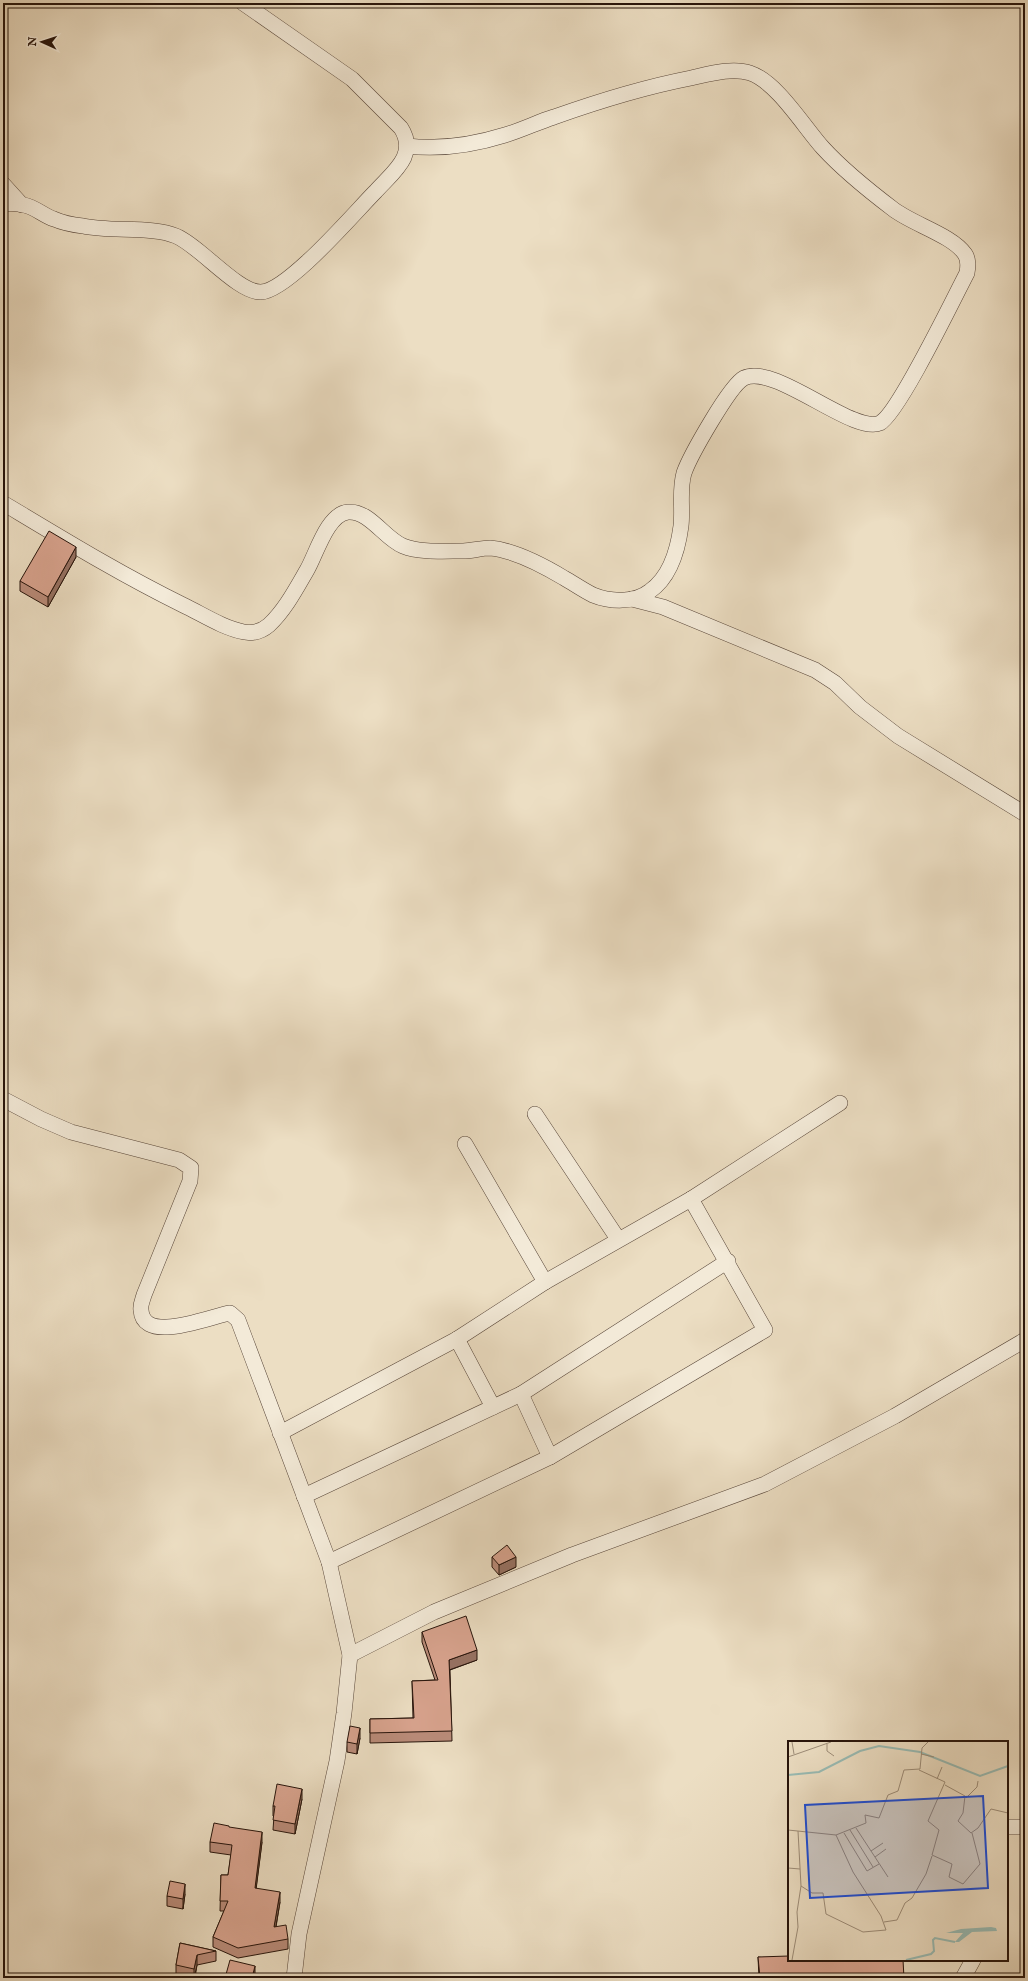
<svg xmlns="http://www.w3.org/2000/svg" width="1028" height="1981" font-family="'IM FELL English',serif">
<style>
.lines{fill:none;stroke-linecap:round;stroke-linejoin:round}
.street-casing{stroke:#584639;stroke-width:16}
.street{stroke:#f3ead8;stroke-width:15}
.wall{fill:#ba8c7a;stroke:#27140b}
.shaded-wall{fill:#977263;stroke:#27140b}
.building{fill:#d8a38e;stroke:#27140b}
.inset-river{fill:none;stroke:#99bcb5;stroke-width:2}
.inset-road{fill:none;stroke:#9d8d79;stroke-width:1}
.view{fill:#1d4ed8;fill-opacity:0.15;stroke:#1d4ed8;stroke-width:2}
.inset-edge{fill:none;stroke:#27140b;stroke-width:2}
</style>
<rect width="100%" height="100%" fill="#ecdec3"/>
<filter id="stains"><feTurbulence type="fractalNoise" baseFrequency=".005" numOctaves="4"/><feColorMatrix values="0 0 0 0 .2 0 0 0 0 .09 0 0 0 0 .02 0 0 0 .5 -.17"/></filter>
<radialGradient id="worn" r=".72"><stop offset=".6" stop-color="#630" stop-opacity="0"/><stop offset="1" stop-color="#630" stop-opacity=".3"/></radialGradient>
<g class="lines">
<defs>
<g id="street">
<path d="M3,184l19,21"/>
<path d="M3,203c7,1 15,0 21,2 11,2 20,11 30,14 9,4 20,6 29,7 28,6 70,0 93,10 24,10 62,57 85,56 27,-1 94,-80 115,-101 17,-19 42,-36 25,-63l-49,-49 -109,-76"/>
<path d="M3,503c60,36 117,71 180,102 19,9 40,23 61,27 10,2 18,-1 25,-7 16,-15 27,-36 38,-55 9,-15 20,-56 41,-58 21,-2 37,27 55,34 17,7 42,5 60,5 9,0 18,-3 27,-3 23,2 54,18 74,30 9,5 19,12 29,17 17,7 42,8 57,-4 20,-14 28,-42 31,-65 2,-17 -2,-36 3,-53 6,-17 46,-88 60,-95 31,-15 109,57 136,45 18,-9 74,-125 87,-150 1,-6 2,-13 -2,-19 -13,-19 -53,-30 -72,-45 -25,-19 -49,-38 -70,-61 -19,-21 -46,-66 -73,-75 -18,-6 -41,1 -59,5 -46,9 -92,23 -137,39 -16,5 -32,13 -49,18 -32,10 -64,15 -98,11"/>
<path d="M632,599l31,8 152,63 20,13 25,24 38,29 127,78"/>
<path d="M3,1099l38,20 30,13 108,28 12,8 -1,13 -46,114c-1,4 -4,10 -3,15 2,35 70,6 89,3l8,7 91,242 21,93 -6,58 -7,48 -38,173 -5,44"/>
<path d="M535,1114l83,125"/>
<path d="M465,1144l80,138"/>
<path d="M457,1339l36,68"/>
<path d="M521,1394l29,63"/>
<path d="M280,1433l177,-94 88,-57 146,-83 149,-96"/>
<path d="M304,1496l217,-102 207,-133"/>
<path d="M329,1562l221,-105 215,-127 -74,-131"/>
<path d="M350,1655l84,-43 138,-57 193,-71 130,-68 130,-76"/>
<path d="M1007,1827h18"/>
<path d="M963,1978l10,-18"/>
</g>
</defs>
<use href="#street" class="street-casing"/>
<use href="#street" class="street"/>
</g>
<g class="wall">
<path d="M76,557l-28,50 -28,-16v-10z"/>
<path d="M492,1557l24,10 -17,8 -7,-8z"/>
<path d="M422,1632l55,28 -27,10 2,71 -82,2v-24l43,-1 -1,-37 23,-1 -13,-38z"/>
<path d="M360,1738l-3,16 -10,-2v-10z"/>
<path d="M302,1799l-7,35 -22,-4 1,-14h-1v-10z"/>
<path d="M229,1828l33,14 -6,46 24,14 -4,25 12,12v10l-50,9 -25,-11v-10l11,-26h-4l1,-36h7l3,-20 -21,-3v-10z"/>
<path d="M185,1894l-2,15 -16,-3v-10z"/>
<path d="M180,1943l36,8v10l-19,4 -2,13h-4l-15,-3v-10z"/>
<path d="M758,1957l146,21h-145z"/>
</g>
<g class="shaded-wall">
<path d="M76,547v10l-28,50v-10z"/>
<path d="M516,1557v10l-17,8v-10z"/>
<path d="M477,1650v10l-28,10v-10z"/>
<path d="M360,1728v10l-3,16v-10z"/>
<path d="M302,1789v10l-7,35v-10z"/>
<path d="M262,1832v10l-7,56v-10z"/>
<path d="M185,1884v10l-2,15v-10z"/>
<path d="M280,1892v10l-6,35v-10z"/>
<path d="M197,1955v10l-3,13v-9z"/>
<path d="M255,1966v10l-1,2h-2z"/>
</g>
<g class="building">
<path d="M49,531l27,16 -28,50 -28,-16z"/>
<path d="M507,1545l9,12 -17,8 -7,-8z"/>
<path d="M466,1616l11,34 -28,10 3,71 -82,2v-14l44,-1 -2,-37 26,-1 -16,-48z"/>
<path d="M350,1726l10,2 -3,16 -10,-2z"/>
<path d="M277,1784l25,5 -7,35 -22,-4 2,-14h-2z"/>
<path d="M214,1823l15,3v1l33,5 -7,56 25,4 -6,35 12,-2 2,14 -50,9 -25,-11 15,-36h-8l1,-26h7l4,-30 -22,-3z"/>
<path d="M170,1881l15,3 -2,15 -16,-3z"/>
<path d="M180,1943l36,8 -19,4 -3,14 -18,-4z"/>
<path d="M789,1956v4h114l1,18h-68v-1l-76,1 -2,-21z"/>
<path d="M230,1960l25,6 -3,12h-27z"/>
</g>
<g transform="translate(788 1741)">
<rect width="220" height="220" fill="#ecdec3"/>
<path d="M203,186l5,1 1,3 -25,1 -13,10h-4l8,-9h-17l15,-4z" fill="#99bcb5"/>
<path class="inset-river" d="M0,34l31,-3 41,-21 19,-5 41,6 60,24 28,-10M118,219l25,-6 3,-3 -1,-11 2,-2 20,4"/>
<path class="inset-road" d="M4,1l2,12M39,3v7l7,5M133,13l13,3M0,16l43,-15M131,29l26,12 -17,39 11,9 -7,25 20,9 -3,13 14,7 17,-20 -8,-31M149,38l5,-12M157,44l20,11 -2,17 -5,8 13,12 7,-5 13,-19 17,4M178,57l11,-11 1,-6M0,59v15M68,87l32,49M0,89l48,5 30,-12 -1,-8 14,3 9,-23 10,-4 6,-21 16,-1 2,-21 6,-6M62,89l23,37M56,92l23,38 12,-7M83,110l12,-8M87,116l11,-8M0,127l12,1M13,145l11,7h11l3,21 37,18 23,-2 -5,-14 -28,-44 -17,-37M96,181l13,-2 8,-17 7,-5 14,-24 6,-18M4,219l6,-33 -1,-15 4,-26 -3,-55"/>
<path class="view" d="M195,55l5,92 -178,10 -5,-93z"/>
<rect width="220" height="220" class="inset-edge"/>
</g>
<rect width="1028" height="1981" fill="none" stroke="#ecdec3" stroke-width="16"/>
<rect x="4" y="4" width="1020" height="1973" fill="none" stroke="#27140b" stroke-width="2"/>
<rect x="8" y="8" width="1012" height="1965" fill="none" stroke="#27140b"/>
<g transform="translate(42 42) rotate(273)" stroke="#f3ead8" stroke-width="3" paint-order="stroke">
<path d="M0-3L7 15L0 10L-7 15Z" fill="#27140b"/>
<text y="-6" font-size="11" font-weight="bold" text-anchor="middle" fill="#27140b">N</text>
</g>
<rect width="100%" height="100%" filter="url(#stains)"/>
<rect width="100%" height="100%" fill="url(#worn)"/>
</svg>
